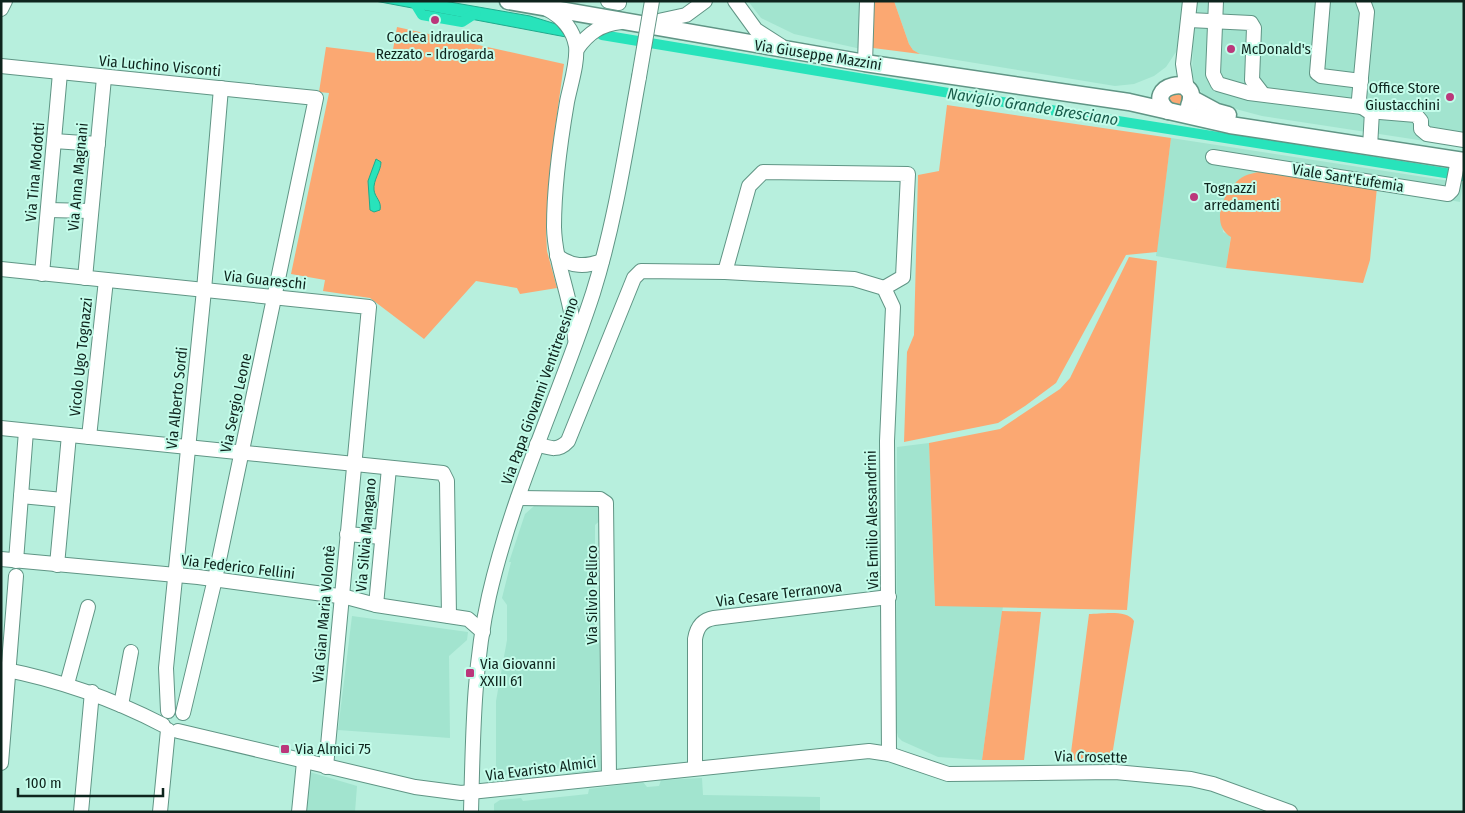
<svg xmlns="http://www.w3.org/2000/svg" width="1465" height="813" font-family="'Fira Sans Condensed',sans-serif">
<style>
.built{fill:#a2e4cf}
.green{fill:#fba872}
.water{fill:#28e3bb;stroke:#20aa8c}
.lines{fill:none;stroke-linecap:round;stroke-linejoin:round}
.canal{stroke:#28e3bb;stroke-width:10}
.minor-casing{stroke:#609585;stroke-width:16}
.major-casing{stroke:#609585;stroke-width:19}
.minor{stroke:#fff;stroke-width:14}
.major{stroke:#fff;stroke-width:16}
.minor-bridge-casing{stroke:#609585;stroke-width:16;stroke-linecap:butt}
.minor-bridge{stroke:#fff;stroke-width:14}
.poi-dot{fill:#bb377b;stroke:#c4fcea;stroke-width:2}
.labels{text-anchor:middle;stroke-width:4;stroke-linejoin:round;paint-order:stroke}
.poi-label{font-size:15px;fill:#0e241d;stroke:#c4fcea;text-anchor:start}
.street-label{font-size:15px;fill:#0e241d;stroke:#c4fcea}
.water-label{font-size:16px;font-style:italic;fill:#195d4c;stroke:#c4fcea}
</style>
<rect width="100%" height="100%" fill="#b7efdd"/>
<g class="built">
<path d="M748,1h113v48l-67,-15 -33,-16z"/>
<path d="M894,1h290l-6,48 -12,18 -12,9 -20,8 -19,2 -195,-32 -7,-4 -4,-6z"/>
<path d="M1194,1h270v146l-202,-31 -49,-13 -10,-8 -11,-18z"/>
<path d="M1171,138l292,45 -3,19 -83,-15 -136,-9 -13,14 -7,17 2,23 8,4 -5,32 -70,-12z"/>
<path d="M929,443l6,163h68l-21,154 -44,-3 -36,-16 -4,-4 -2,-9 1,-281z"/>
<path d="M588,504l11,2 4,12 -8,7v107h4l2,138 -34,4 -3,-6 -68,8v-75l11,-61v-35l-5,-7 9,-36h-2l16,-48 9,-8 51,1z"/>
<path d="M352,616l116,16 -1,8 -18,16 1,82 -112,-8z"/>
<path d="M303,770l54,16 -2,26h-55z"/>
<path d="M702,778l1,17 117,2v15h-326v-8l6,-4 21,-2 2,3 65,-7 1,-5 54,-7 4,5 12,-1 2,-6z"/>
</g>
<g class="green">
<path d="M872,1h22l15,43 4,6 7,4 -47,-6 -3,-2z"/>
<path d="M397,27l167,37 -10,72 -8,95 1,20 10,37 -37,6 -3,-6 -41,-7 -52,58 -54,-41 -47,-7 2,-11 -34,-6 38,-181 -10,-1 7,-45 66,8z"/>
<path d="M1181,92l3,10 -4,5 -13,-5 1,-8z"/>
<path d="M947,105l224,33 -14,114 -31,3 -70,128 -31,23 -27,17 -94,19 3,-90 7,-17 4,-160 21,-4z"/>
<path d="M1275,170l102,17 -7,73 -7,23 -137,-15 5,-31c-22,-13 -7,-47 10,-59 10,-6 23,-7 34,-8z"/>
<path d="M1129,257l28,4 -30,349 -192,-4 -6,-163 71,-14 60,-40 10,-11z"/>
<path d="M1002,611l39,1 -17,148h-42z"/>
<path d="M1089,614c12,0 38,-5 45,7l-23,141 -41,-2z"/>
</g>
<g class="water">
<path d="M375,1h69l86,15 26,8 10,13z"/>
<path d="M376,159l5,3c0,9 -8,18 -7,28 1,8 8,11 6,20l-6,2 -4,-2 -2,-29z"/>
</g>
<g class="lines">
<g class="canal">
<path d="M414,2l8,13 40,7 14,-9"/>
<path d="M602,35l497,83 365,58"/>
</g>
<defs>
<g id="minor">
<path d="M608,1l11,2"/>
<path d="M735,1l21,29 25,16"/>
<path d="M1216,1l-3,73 5,10 31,9 113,14"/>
<path d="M1323,1l-6,72 4,3 40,5"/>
<path d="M1363,1l4,11 -8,87 3,8 6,4 48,4 5,6v8l6,5 37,6"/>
<path d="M1,9l4,-8"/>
<path d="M547,9c15,8 26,20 29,37 2,17 -6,40 -9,56 -7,41 -13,84 -13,125 1,39 19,74 21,112"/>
<path d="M1189,20l62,3 3,5 -2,52 10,13"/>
<path d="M649,23l37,-8 19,-14"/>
<path d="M577,49c11,-16 24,-25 44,-27"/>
<path d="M865,63l2,-62"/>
<path d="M1,66l315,32 -101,481 -32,134"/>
<path d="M1187,90l-4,-26 7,-63"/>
<path d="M54,141l44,3"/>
<path d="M1370,147l2,-36"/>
<path d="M1213,157l235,37 4,-4 6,-30"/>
<path d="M48,210l43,1"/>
<path d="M557,256c15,11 28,11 45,5"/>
<path d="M1,269l368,38 -43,460"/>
<path d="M725,272l24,-86 14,-14 145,2 -5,103 -19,11"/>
<path d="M42,274l18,-201"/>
<path d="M85,278l19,-200"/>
<path d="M1,428l442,45 4,8 2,135"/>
<path d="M89,437l17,-157"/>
<path d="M537,444c12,4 21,8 31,-3l66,-163 7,-7 84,1 129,7 30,9 9,19 -6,134 2,313"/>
<path d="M21,496l42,4"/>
<path d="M518,498l82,1 6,4 3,274"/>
<path d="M347,534l35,3"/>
<path d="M1,559l197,18 148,20 30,8 92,14 15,13"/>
<path d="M16,561l10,-130"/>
<path d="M57,565l12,-130"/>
<path d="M376,605l13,-137"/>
<path d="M2,669c57,11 109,29 161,56"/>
<path d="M67,684l21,-77"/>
<path d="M121,705l10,-53"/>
<path d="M168,711l-2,-43 38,-378 17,-202"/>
<path d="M178,731l237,56 46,6 408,-42 20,3 59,20 167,-2 76,7 22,5 77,28"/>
<path d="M1,763l15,-187"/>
<path d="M695,768v-129c2,-12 7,-19 19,-21l175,-21"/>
<path d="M81,812l11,-120"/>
<path d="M160,812l8,-82"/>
<path d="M299,812l5,-50"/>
<path d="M471,812c2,-73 2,-145 18,-216 24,-105 71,-201 104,-303 22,-70 33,-144 46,-216"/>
</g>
<g id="major">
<path d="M508,1l357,62 264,39 101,23 234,36"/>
<path d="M1191,98l26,14 11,3"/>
<path d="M1168,111c-29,-25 35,-40 21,-5"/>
</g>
</defs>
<use href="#minor" class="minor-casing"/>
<use href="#major" class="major-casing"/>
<use href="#minor" class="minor"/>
<use href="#major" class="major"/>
<defs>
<path id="minor-bridge" d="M639,77l13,-76"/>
</defs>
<use href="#minor-bridge" class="minor-bridge-casing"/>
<use href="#minor-bridge" class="minor-bridge"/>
</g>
<g class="poi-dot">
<circle cx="435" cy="20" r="5"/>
<circle cx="1231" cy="49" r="5"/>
<circle cx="1450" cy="97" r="5"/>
<circle cx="1194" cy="197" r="5"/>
<rect x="465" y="668" width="10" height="10" rx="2.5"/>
<rect x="280" y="744" width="10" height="10" rx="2.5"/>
</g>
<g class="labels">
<g class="poi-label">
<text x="435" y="42" text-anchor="middle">Coclea idraulica<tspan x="435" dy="17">Rezzato - Idrogarda</tspan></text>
<text x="1241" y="54">McDonald's</text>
<text x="1440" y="93" text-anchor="end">Office Store<tspan x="1440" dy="17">Giustacchini</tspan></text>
<text x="1204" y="193">Tognazzi<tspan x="1204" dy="17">arredamenti</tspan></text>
<text x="480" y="669">Via Giovanni<tspan x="480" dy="17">XXIII 61</tspan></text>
<text x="295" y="754">Via Almici 75</text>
</g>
<g class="street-label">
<text transform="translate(818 55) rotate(9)" y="5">Via Giuseppe Mazzini</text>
<text transform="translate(160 66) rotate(5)" y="5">Via Luchino Visconti</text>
<text transform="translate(35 172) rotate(-85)" y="5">Via Tina Modotti</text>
<text transform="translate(78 177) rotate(-85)" y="5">Via Anna Magnani</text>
<text transform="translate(1348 178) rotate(9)" y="5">Viale Sant'Eufemia</text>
<text transform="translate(265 280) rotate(6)" y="5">Via Guareschi</text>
<text transform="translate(81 357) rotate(-84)" y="5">Vicolo Ugo Tognazzi</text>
<text transform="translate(540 391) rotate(-70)" y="5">Via Papa Giovanni Ventitreesimo</text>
<text transform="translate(177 398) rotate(-84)" y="5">Via Alberto Sordi</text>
<text transform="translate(236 403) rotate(-78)" y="5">Via Sergio Leone</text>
<text transform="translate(872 520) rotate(-91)" y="5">Via Emilio Alessandrini</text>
<text transform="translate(366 535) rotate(-85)" y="5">Via Silvia Mangano</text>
<text transform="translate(238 567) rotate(7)" y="5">Via Federico Fellini</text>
<text transform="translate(779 594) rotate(-7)" y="5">Via Cesare Terranova</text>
<text transform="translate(592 595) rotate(-90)" y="5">Via Silvio Pellico</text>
<text transform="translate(324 614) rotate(-85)" y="5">Via Gian Maria Volontè</text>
<text transform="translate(1091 757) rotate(1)" y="5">Via Crosette</text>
<text transform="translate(541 769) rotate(-7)" y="5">Via Evaristo Almici</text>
</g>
<g class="water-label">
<text transform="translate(1033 106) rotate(9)" y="6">Naviglio Grande Bresciano</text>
</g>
</g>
<rect width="1465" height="813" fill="none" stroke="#0e241d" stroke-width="5"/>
<path d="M18 788v8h145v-8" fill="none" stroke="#0e241d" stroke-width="2.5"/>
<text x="25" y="788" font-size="15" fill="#0e241d" stroke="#c4fcea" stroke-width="4" paint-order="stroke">100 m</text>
</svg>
